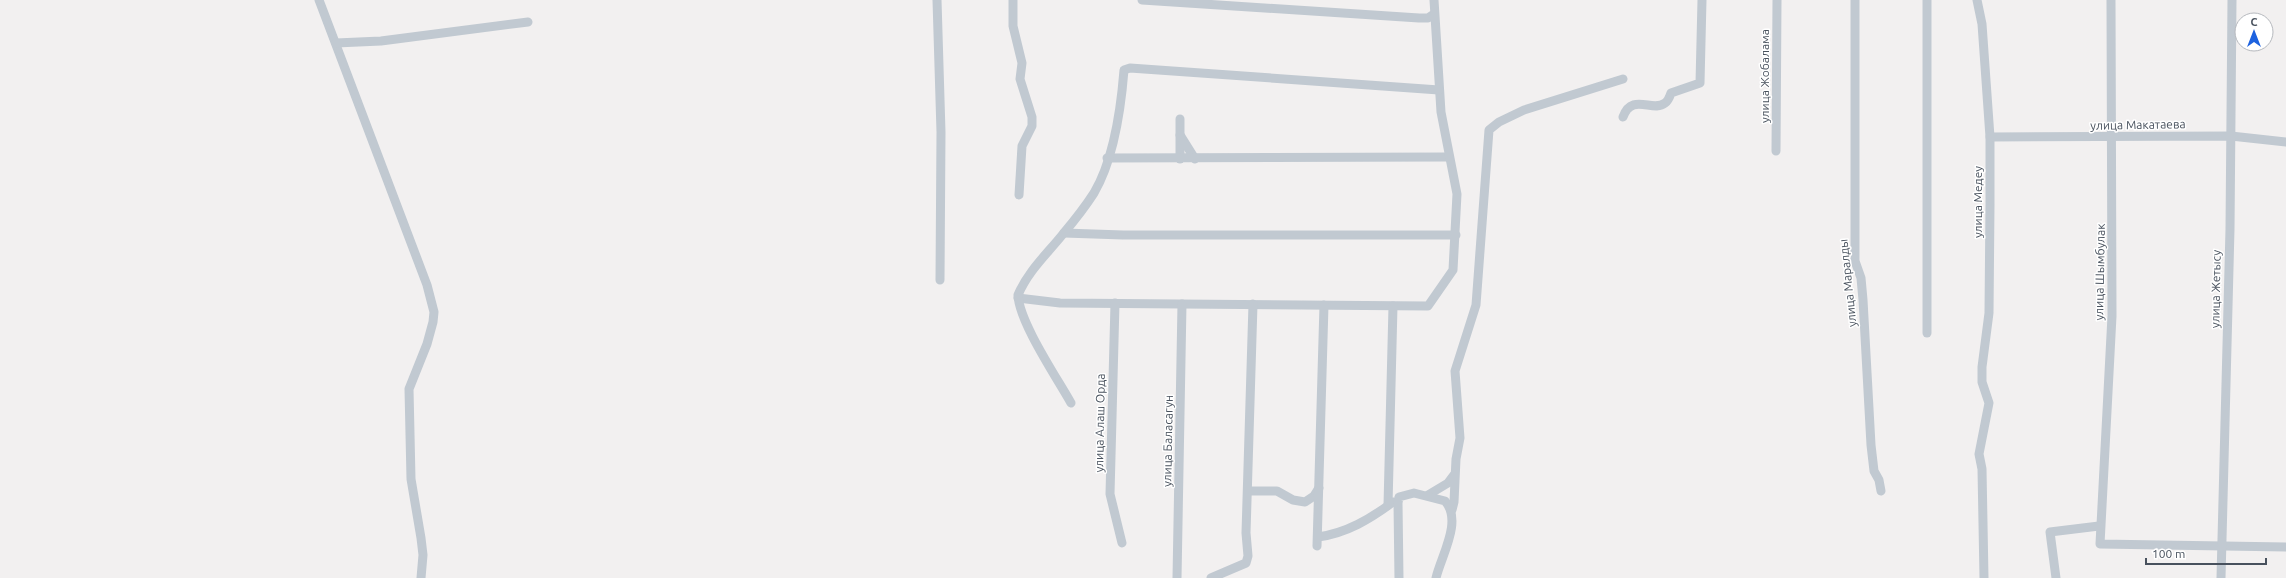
<svg xmlns="http://www.w3.org/2000/svg" width="2286" height="578" font-family="Ubuntu,sans-serif">
<style>
.lines{fill:none;stroke-linecap:round;stroke-linejoin:round}
.street{stroke:#c1c9d1;stroke-width:9}
.labels{text-anchor:middle;stroke-width:3;stroke-linejoin:round;paint-order:stroke}
.street-label{font-size:12px;fill:#48515d;stroke:#fff}
</style>
<rect width="100%" height="100%" fill="#f2f0f0"/>
<g class="lines">
<g class="street">
<path d="M319,0l108,285 7,27 -1,10 -6,22 -18,45 2,90 10,59 2,17 -2,23"/>
<path d="M937,0l4,132 -1,148"/>
<path d="M1013,0v26l9,37 -2,16 12,38v9l-10,20 -3,49"/>
<path d="M1142,0l277,18h9l6,-4"/>
<path d="M1855,0v261l6,17 2,22 8,145 3,26 5,9 2,11"/>
<path d="M1927,0v333"/>
<path d="M1977,0l5,24 8,113v67l-1,109 -7,54v15l7,21 -10,51 3,15 2,109"/>
<path d="M2111,0l1,316 -12,228 186,3"/>
<path d="M336,43l45,-2 147,-19"/>
<path d="M1623,117c9,-25 30,-4 42,-14 3,-2 5,-7 6,-10l29,-10 2,-83"/>
<path d="M1180,119v40"/>
<path d="M1180,135l15,24"/>
<path d="M1990,137l241,-1 55,6"/>
<path d="M1776,151l1,-151"/>
<path d="M1107,158l341,-1"/>
<path d="M1064,233l59,2h333"/>
<path d="M1018,298l42,5 368,3 25,-36 4,-76 -16,-82 -7,-112"/>
<path d="M1115,303l-5,191 12,49"/>
<path d="M1071,403c-14,-25 -52,-81 -53,-108 10,-24 29,-41 45,-61 11,-13 22,-27 31,-41 20,-34 27,-85 30,-123l6,-2 309,22"/>
<path d="M1248,491h29l16,9 12,2 9,-6 5,-8"/>
<path d="M1428,495l20,-12 6,-8"/>
<path d="M1388,505l5,-199"/>
<path d="M1452,510l2,-8 2,-43 4,-21 -5,-67 21,-66 13,-175 10,-8 25,-12 99,-31"/>
<path d="M1318,537c29,-4 52,-18 75,-35"/>
<path d="M1317,546l7,-241"/>
<path d="M1177,578l5,-274"/>
<path d="M1211,578l35,-15 2,-7 -2,-23 7,-229"/>
<path d="M1399,578l-1,-75 1,-6 15,-4 31,8c18,20 -4,55 -9,77"/>
<path d="M2056,578l-6,-46 49,-6"/>
<path d="M2221,578l9,-349 2,-229"/>
</g>
</g>
<g class="labels">
<g class="street-label">
<text transform="translate(1765 76) rotate(-90)" y="4">улица Жобалама</text>
<text transform="translate(2138 125) rotate(-1)" y="4">улица Макатаева</text>
<text transform="translate(1978 202) rotate(-90)" y="4">улица Медеу</text>
<text transform="translate(2100 272) rotate(-89)" y="4">улица Шымбулак</text>
<text transform="translate(1848 283) rotate(-96)" y="4">улица Маралды</text>
<text transform="translate(2216 289) rotate(-89)" y="4">улица Жетысу</text>
<text transform="translate(1100 423) rotate(-89)" y="4">улица Алаш Орда</text>
<text transform="translate(1168 441) rotate(-89)" y="4">улица Баласагун</text>
</g>
</g>
<g transform="translate(2254 32)"><circle r="19" fill="#ffffff" stroke="#b6b9be"/>
<path d="M0-3L7 15L0 10L-7 15Z" fill="#1d62df"/>
<text y="-6" font-size="11" font-weight="bold" text-anchor="middle" fill="#48515d">С</text>
</g>
<path d="M2146 558v6h120v-6" fill="none" stroke="#48515d" stroke-width="2"/>
<text x="2152" y="558" font-size="12" fill="#48515d" stroke="#ffffff" stroke-width="3" paint-order="stroke">100 m</text>
</svg>
